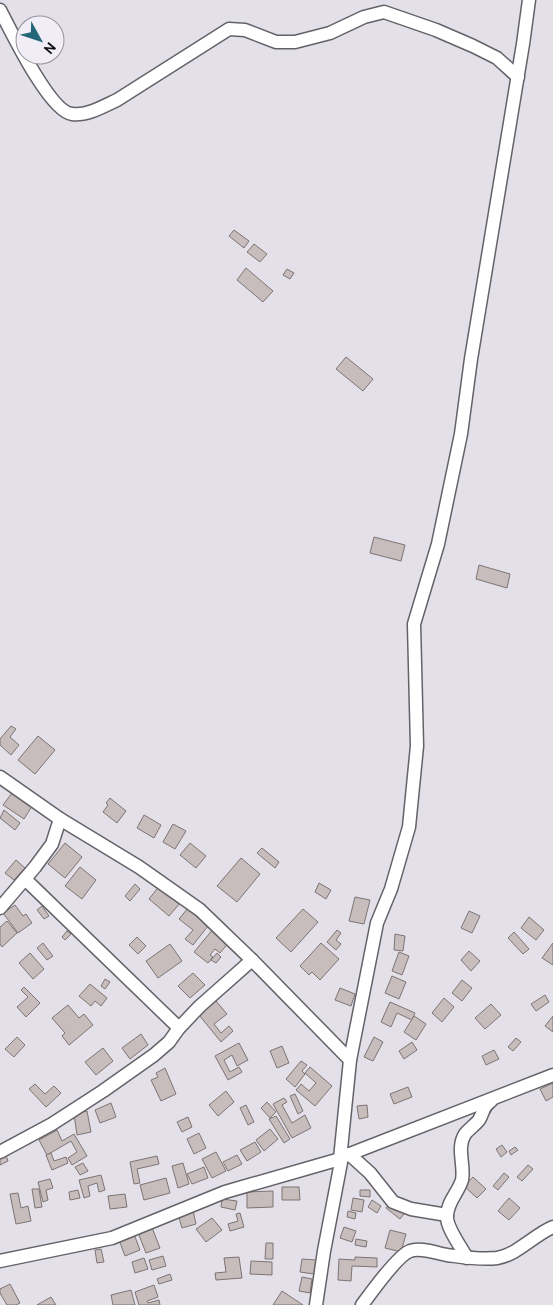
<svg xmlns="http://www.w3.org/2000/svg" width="553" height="1305" font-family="Cabin,sans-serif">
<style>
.building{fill:#c7bdbc;stroke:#7d7473}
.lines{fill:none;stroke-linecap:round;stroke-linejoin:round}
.minor-casing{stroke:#646269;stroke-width:15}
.minor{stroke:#fff;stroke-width:12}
</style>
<rect width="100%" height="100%" fill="#e3e0e9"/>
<g class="building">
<path d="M234,230l15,11 -5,7 -15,-12z"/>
<path d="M254,244l13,10 -7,8 -13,-10z"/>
<path d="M246,268l27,23 -10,11 -26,-22z"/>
<path d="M287,269l7,4 -4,6 -7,-4z"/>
<path d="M346,357l27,22 -10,12 -27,-22z"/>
<path d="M374,537l31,8 -4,16 -31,-8z"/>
<path d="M479,565l31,9 -3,14 -31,-9z"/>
<path d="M11,726l5,3 -6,8 9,8 -8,10 -11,-10v-6z"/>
<path d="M38,736l17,14 -20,24 -17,-14z"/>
<path d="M12,793l20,13 -8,13 -21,-14z"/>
<path d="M110,798l16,13 -9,12 -14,-11 5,-7 -2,-2z"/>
<path d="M4,810l16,13 -5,7 -15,-12z"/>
<path d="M144,815l17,10 -7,13 -17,-10z"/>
<path d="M173,824l13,7 -11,18 -12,-7z"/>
<path d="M65,843l17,14 -17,21 -17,-14z"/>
<path d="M190,843l16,13 -10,12 -16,-13z"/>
<path d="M262,848l17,14 -4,6 -18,-15z"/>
<path d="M241,858l19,16 -23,28 -20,-16z"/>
<path d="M16,860l9,8 -11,12 -9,-7z"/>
<path d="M80,867l16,13 -14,19 -17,-13z"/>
<path d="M319,883l12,7 -5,9 -11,-7z"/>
<path d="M135,884l5,5 -10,12 -5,-5z"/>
<path d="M160,885l21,17 -12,14 -20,-17z"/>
<path d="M355,897l15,3 -6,24 -15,-3z"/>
<path d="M15,905l8,11 3,-2 6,9 -14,10 -15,-20z"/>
<path d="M42,906l7,10 -5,3 -7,-9z"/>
<path d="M188,908l20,18 -15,19 -8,-6 8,-9 -14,-11z"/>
<path d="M303,909l15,13 -27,30 -15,-14z"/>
<path d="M469,911l11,5 -8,17 -11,-5z"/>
<path d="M529,917l15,13 -8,10 -15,-12z"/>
<path d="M7,921l10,12 -15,14 -2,-3v-17z"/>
<path d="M214,928l16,13 -10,12 -5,-4 -5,6 3,2 -5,6 -14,-11z"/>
<path d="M337,930l4,3 -5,7 5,4 -5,6 -9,-8z"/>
<path d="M67,931l4,3 -6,6 -3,-3z"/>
<path d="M514,932l15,17 -6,5 -15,-16z"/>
<path d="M395,934l10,2 -2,15 -9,-1z"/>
<path d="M137,937l9,9 -8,8 -9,-9z"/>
<path d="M43,943l10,13 -6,4 -10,-12z"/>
<path d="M321,943l18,16 -19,21 -8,-8 -3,3 -9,-9z"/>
<path d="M553,943v22l-11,-7z"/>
<path d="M170,944l12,17 -24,17 -12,-17z"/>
<path d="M469,951l11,10 -9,10 -10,-11z"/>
<path d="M399,952l10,4 -7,19 -10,-4z"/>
<path d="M30,953l14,16 -11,10 -14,-16z"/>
<path d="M217,953l4,4 -5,6 -5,-3z"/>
<path d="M193,973l12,12 -15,13 -12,-12z"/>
<path d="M392,976l14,6 -7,17 -14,-6z"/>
<path d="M105,979l5,3 -5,7 -4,-3z"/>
<path d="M462,980l10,8 -10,13 -10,-8z"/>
<path d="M90,984l17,14 -6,8 -6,-5 -4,5 -12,-10z"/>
<path d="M24,987l16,16 -14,14 -9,-10 11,-10 -7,-7z"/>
<path d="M340,988l15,6 -4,12 -16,-6z"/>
<path d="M545,995l4,7 -13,9 -5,-7z"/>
<path d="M444,998l10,9 -12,15 -10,-9z"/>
<path d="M216,1001l11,13 -13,10 7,9 8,-7 4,5 -12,11 -22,-27z"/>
<path d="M390,1002l25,11 -3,7 -15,-7 -6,14 -10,-5z"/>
<path d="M491,1004l10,11 -16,14 -10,-11z"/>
<path d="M68,1005l11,13 5,-4 9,11 -24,20 -7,-9 3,-3 -13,-15z"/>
<path d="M414,1016l12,8 -10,16 -12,-8z"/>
<path d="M553,1016v16l-8,-6z"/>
<path d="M141,1034l7,11 -18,14 -8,-11z"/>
<path d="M17,1037l8,8 -11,12 -9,-8z"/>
<path d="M374,1037l9,5 -10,19 -9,-4z"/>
<path d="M516,1038l5,4 -8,9 -5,-4z"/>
<path d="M412,1042l5,8 -13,9 -5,-8z"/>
<path d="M239,1043l9,17 -11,6 -5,-11 -8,5 6,12 9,-5 3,5 -14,8 -13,-24z"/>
<path d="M282,1046l7,17 -12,5 -7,-17z"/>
<path d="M103,1048l10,13 -17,14 -11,-13z"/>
<path d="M494,1050l5,9 -13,6 -4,-9z"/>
<path d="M301,1061l6,4 -5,6 3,3 -10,13 -9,-8z"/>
<path d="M310,1067l22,19 -17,20 -19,-16 5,-6 8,7 7,-8 -11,-10z"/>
<path d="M165,1068l11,26 -15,7 -10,-21 7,-3 -2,-4z"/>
<path d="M553,1083v14l-7,4 -6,-12z"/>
<path d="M35,1084l10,10 9,-8 7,7 -15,14 -17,-18z"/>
<path d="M408,1087l4,10 -18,7 -4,-10z"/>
<path d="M226,1091l8,11 -16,14 -9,-11z"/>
<path d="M295,1094l8,17 -5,3 -8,-18z"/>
<path d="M284,1098l3,4 -5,3 10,18 13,-8 6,13 -19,10 -19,-34z"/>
<path d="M267,1102l9,10 -6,6 -9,-10z"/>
<path d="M111,1103l5,14 -16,6 -5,-13z"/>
<path d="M246,1105l8,17 -6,3 -8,-17z"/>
<path d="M367,1105l1,12 -9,2 -2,-13z"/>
<path d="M87,1111l4,21 -14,3 -3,-21z"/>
<path d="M276,1116l14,23 -6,4 -15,-24z"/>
<path d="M188,1117l4,10 -10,5 -5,-10z"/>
<path d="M270,1129l8,10 -14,12 -8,-11z"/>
<path d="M57,1130l5,11 12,-7 13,22 -15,9 -4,-7 9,-6 -6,-11 -24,14 -8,-15z"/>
<path d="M199,1133l7,15 -12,6 -7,-15z"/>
<path d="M255,1142l6,10 -14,9 -7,-11z"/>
<path d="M502,1145l5,7 -6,5 -5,-8z"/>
<path d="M515,1147l3,3 -7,5 -2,-4z"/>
<path d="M216,1152l10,19 -14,7 -10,-19z"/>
<path d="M5,1153l3,8 -8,4v-9z"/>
<path d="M51,1153l3,8 12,-4 2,6 -16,7 -6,-15z"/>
<path d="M237,1155l5,9 -14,7 -5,-9z"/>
<path d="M157,1156l2,8 -22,5 3,14 -6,1 -4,-22z"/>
<path d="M83,1163l5,8 -8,4 -5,-8z"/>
<path d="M183,1163l6,21 -11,4 -6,-22z"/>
<path d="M528,1165l5,4 -11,12 -5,-4z"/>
<path d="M204,1167l4,11 -16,6 -5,-10z"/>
<path d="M504,1173l5,4 -11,13 -5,-4z"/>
<path d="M101,1175l4,15 -6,2 -2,-9 -9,3 2,10 -6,2 -5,-18z"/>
<path d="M473,1177l13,12 -9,9 -13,-12z"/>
<path d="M166,1178l4,15 -26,7 -4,-15z"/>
<path d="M50,1179l3,9 -7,2 2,10 -5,2 -5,-20z"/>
<path d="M282,1187h17l1,13h-18z"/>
<path d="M32,1189h7l3,18 -7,1z"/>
<path d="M78,1190l2,8 -10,2 -1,-8z"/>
<path d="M360,1190h10v7l-10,-1z"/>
<path d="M273,1191v16l-26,1v-16z"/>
<path d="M18,1193l3,15 7,-2 3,15 -15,3 -6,-30z"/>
<path d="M125,1194l2,13 -17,2 -2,-13z"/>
<path d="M353,1198l11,2 -2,12 -11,-2z"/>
<path d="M509,1198l11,10 -11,12 -11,-9z"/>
<path d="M222,1199l15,2 -2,9 -14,-3z"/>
<path d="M372,1200l9,6 -4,7 -9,-6z"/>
<path d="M390,1203l14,11 -4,5 -14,-11z"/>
<path d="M193,1210l3,14 -14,4 -4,-14z"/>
<path d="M348,1211l8,2 -1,6 -8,-2z"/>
<path d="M240,1213l4,14 -14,4 -2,-7 10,-3 -2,-7z"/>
<path d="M212,1218l10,12 -16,12 -10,-13z"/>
<path d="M151,1225l9,23 -14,5 -9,-23z"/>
<path d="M344,1227l12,4 -4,11 -12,-4z"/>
<path d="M390,1230l16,4 -5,18 -16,-4z"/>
<path d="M134,1234l6,16 -15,6 -6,-16z"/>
<path d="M356,1239l11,2 -1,6 -11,-2z"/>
<path d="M266,1243h7v16h-8z"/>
<path d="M101,1249l3,13 -7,1 -2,-13z"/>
<path d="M163,1256l3,10 -14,4 -3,-10z"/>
<path d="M239,1257l3,21 -26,2 -1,-7 11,-1 -2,-14z"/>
<path d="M355,1257l22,1v9l-25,-1 -1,15 -13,-1 1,-21 16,1z"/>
<path d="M144,1258l4,11 -13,4 -3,-11z"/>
<path d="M302,1259l14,1 -2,14 -14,-2z"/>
<path d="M251,1261l21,1v13l-22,-1z"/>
<path d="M170,1274l2,6 -13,4 -2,-5z"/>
<path d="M302,1277l10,2 -2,14 -11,-2z"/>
<path d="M10,1284l10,19 -4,2h-9l-7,-12v-4z"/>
<path d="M154,1285l4,12 -11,4 1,2 11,-3 1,5h-21l-4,-13z"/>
<path d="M131,1290l4,15h-22l-2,-10z"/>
<path d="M282,1291l21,14h-30z"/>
<path d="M51,1297l5,8h-19z"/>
</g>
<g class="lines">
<defs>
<g id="minor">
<path d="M0,10c11,21 50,102 72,104 15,2 32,-8 45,-14l112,-71 16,1 31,12h19l35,-9 34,-16 20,-5 52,18 37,16 24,12 21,19"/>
<path d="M0,777l60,42 79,48 61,43 52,50 98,100"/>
<path d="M25,879l154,149"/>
<path d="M0,908l35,-41 17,-23 8,-25"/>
<path d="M0,1152l52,-28 51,-33 51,-36 15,-13 10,-14 21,-22 52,-46"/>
<path d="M349,1154l21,19 23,29 18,7 36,6"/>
<path d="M340,1159l10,-99 27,-137 14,-34 18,-62 8,-81 -3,-122 24,-80 23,-110 10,-75 52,-315 6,-44"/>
<path d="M467,1258c-6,-11 -21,-31 -20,-42 0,-14 11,-23 15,-36 3,-15 -6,-32 3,-46 4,-5 10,-9 14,-14 5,-8 3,-13 12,-19"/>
<path d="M0,1261l112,-23 113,-46 115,-33 2,-2 211,-82"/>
<path d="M316,1305l8,-54 18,-94"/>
<path d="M362,1305c8,-11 36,-50 48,-54 10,-4 26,2 37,4 16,2 33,5 50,3 20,-3 37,-23 56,-31"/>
</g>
</defs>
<use href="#minor" class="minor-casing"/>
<use href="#minor" class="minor"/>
</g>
<g transform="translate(40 40) rotate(130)"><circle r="24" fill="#f0edf6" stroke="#95939a"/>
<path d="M0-4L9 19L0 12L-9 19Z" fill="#236778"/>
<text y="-8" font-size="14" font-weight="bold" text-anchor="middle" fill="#0d0c0f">N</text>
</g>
</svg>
